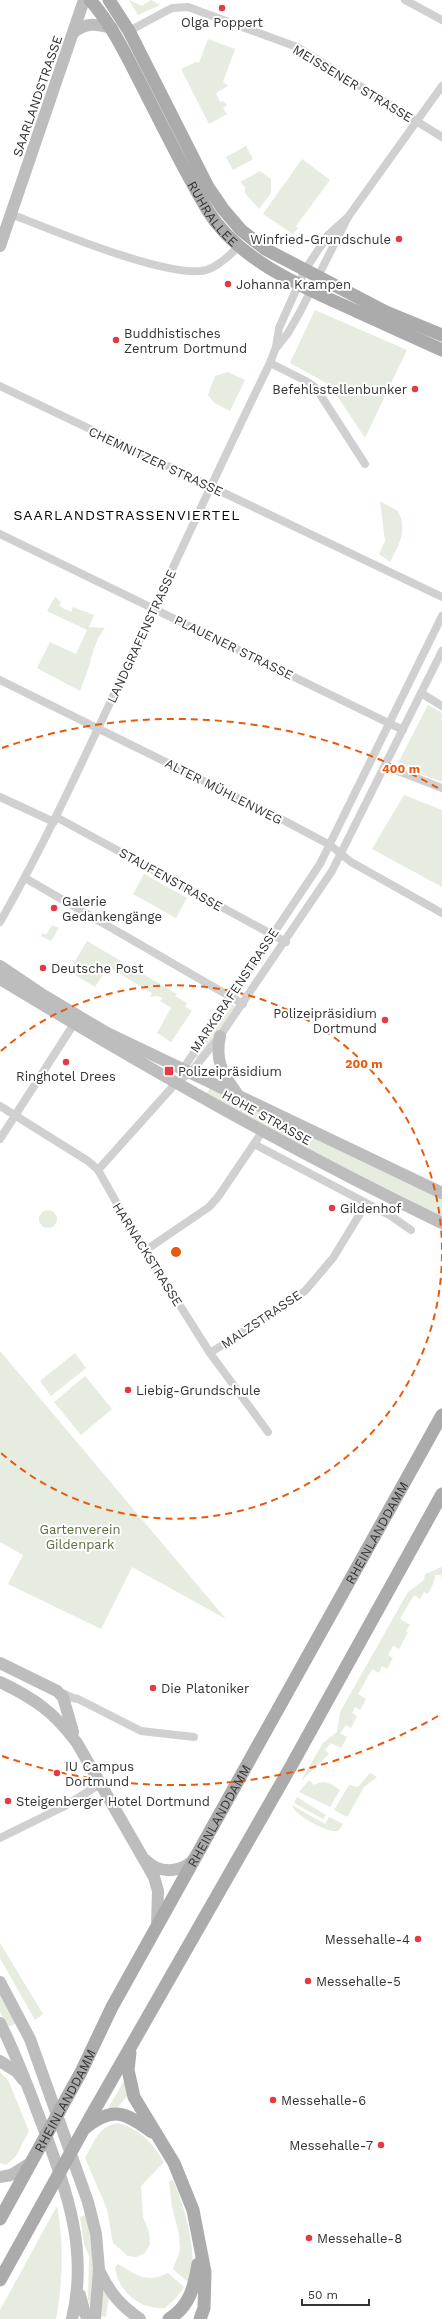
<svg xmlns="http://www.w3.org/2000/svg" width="442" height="2319" font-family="'Work Sans',sans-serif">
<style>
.green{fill:#e6ecdf}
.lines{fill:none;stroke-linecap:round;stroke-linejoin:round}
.street{stroke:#d0d0d0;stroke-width:8}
.secondary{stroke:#bdbdbd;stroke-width:12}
.primary{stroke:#ababab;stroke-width:13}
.ring{fill:none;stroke:#e8590c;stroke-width:2;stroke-dasharray:7 5}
.poi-dot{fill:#e63946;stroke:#fff;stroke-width:1.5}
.labels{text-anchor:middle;stroke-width:4;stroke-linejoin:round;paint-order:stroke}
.poi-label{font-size:13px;fill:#333;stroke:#fff;text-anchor:start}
.street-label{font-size:13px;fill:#333;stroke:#fff}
.park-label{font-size:13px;fill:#56703f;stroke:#fff}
.neighbourhood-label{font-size:14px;letter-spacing:1px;fill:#000;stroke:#fff}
.centre{fill:#e8590c;stroke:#fff;stroke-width:2}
.ring-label{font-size:12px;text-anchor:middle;font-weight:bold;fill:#e8590c;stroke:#fff;stroke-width:4;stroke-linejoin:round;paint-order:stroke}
</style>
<rect width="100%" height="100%" fill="#fff"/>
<g class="green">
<path d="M129,0l13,6 9,-6 9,5 -22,10z"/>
<path d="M208,39l27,10 -12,33 5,4 -12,7 4,9 3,-1 4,4 -4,3 4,6 -18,10 -28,-55 15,-7 3,1z"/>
<path d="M246,146l7,13 -20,11 -7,-13z"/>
<path d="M302,159l28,21 -34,46 2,2 -5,6 -30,-20z"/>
<path d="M260,171l11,8v14l-12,16 -14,-16v-6l-5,-5z"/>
<path d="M315,310l92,40 -42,88 -35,-53 -40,-22z"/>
<path d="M228,372l17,8 -15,31 -17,-9 -5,-7 7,-19z"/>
<path d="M380,501l18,10c10,20 1,33 -8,51l-11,-8 6,-13z"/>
<path d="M55,597l6,5 -2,4 12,6 2,-5 21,8 -5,12 16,1 -7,10 -8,22 1,1 -11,30 -43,-23 13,-26 26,12 11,-24 -40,-19z"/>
<path d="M428,705l14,8v69l-45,-17z"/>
<path d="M404,795l38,15v77l-70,-38z"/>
<path d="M144,874l43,24 -11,20 -43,-24z"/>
<path d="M52,925l7,3 -8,13 -10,-5 2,-3 3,2z"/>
<path d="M87,941l90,53 -2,2 12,7 -2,3 7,5 -21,31 -14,-9 14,-25 -11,-7 3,-3 -6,-2 -7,1 2,-4 -44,-26 -13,20 -26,-16z"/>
<path d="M233,1004l3,4 -38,51 -3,-2z"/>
<path d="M211,1086l231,111v20l-85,-41 -151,-81z"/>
<circle cx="48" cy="1219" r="9"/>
<path d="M0,1351l226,268 -94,-52 -31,62 -93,-45 15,-29 -23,-13z"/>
<path d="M75,1353l11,15 -35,28 -11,-15z"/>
<path d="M85,1376l27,33 -31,26 -27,-33z"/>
<path d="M442,1567v15l-1,-7h-6l-1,7 -6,12 -4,-2 -4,7 -6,-4 -14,24 10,6 -4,6 2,1 -9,17 -6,-3 -5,9 5,3 -6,11 -5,-3 -3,7 -7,-4 -14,25 8,5 -6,11 -5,-3 -3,6 5,3 -6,12 -5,-3 -6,8 7,4 -6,11 -10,-5 -6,7 4,4 -28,27 22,-38 14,-11 3,-20 68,-120 16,-12 1,-6z"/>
<path d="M370,1773l7,4 -13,10 -17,30 -13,-7 15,-25 9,2z"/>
<path d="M309,1780l5,5c11,-6 17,-1 26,5l-10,17 -31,-15z"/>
<path d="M297,1797l29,18 -3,4 -29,-16z"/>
<path d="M292,1805l33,19 4,-7 14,7 -5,7c-9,3 -44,-16 -46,-26z"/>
<path d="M0,1943l43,71 -8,6 -35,-62z"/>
<path d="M0,1993l16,30 -5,3 -4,-1 -7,-13z"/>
<path d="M0,2072l8,8 21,51 -13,25 -10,9 -6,-2z"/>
<path d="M124,2081l5,13 -14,16h-8z"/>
<path d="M118,2123c22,6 35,21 46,39l-23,24 2,31 6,15 1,12 -5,9 -9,4 -8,-1 -15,-13 -6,-34 -22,-51c9,-15 14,-33 33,-35z"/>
<path d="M173,2180c10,22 28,80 15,102l-15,-13 7,-19 -1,-16 -7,-27 -3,-26z"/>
<path d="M57,2206c7,38 6,75 -1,113h-56v-9z"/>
<path d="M86,2215l8,44 -4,47 -2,-7 1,-43 -5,-12 -4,-27z"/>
<path d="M118,2264c19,11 28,20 50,9l16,14 -7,10 -12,11c-25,2 -47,-16 -50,-41z"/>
<path d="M103,2287l6,9 -3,21 -5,-1z"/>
</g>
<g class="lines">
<g class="street">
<path d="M405,0l37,20"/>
<path d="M129,31l43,-23 16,-1 109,40 145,90"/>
<path d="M11,214c36,14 166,69 198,55 12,-5 22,-15 31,-24"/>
<path d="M277,347l11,-14 12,-21 48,-95 94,-131"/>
<path d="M270,363l36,18 10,7 49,76"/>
<path d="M0,386l442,211"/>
<path d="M0,534l403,196"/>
<path d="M0,680l283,140 47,25 21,17 91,51"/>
<path d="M421,693l21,13"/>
<path d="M385,766l57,22"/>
<path d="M0,797l54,25"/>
<path d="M56,817l230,125"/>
<path d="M25,878l218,126"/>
<path d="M0,922c43,-75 79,-153 116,-232 51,-109 101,-219 154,-327l6,-16 3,-19 26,-58 23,-35 20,-18"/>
<path d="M181,1072l139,-208 122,-248"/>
<path d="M0,1106l88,55 10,9 33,58 79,125 58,79"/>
<path d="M0,1139l77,-120"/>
<path d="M254,1144l137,72 20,14"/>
<path d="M98,1170l78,-87 15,-11 29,-36 112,-165 110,-220"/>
<path d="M146,1250l63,-43 9,-10 44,-65"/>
<path d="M210,1353l95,-62 28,-33 33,-54"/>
<path d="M60,1692l13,6 5,1 63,32 53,6"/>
<path d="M0,1838l63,-31 39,-24"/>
</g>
<g class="secondary">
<path d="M74,32c13,-10 22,-8 38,-4"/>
<path d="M0,246l84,-246"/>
<path d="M0,966l43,29 64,38 335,160"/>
<path d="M0,979c144,87 290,171 442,244"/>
<path d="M220,1036c-5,24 2,37 16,56"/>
<path d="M0,1663l57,28 6,6 10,35"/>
<path d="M0,1682c34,16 54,30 77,61l77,134 4,14 -1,35"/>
<path d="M147,1861c13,14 37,11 48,-3"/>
<path d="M0,1982l30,57 58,163 8,32 3,35 -4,50"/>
<path d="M0,2023c17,33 29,67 42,101 24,66 47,124 30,195"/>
<path d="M0,2061l17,11 6,8"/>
<path d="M0,2177l11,-2 21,-13"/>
<path d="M100,2272c10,21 21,34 40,47"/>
<path d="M80,2295l5,19 5,5"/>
</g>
<g class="primary">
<path id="s1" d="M90,0c22,25 35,53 50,82 22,43 43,87 68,129 31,50 97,77 148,100 29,13 57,26 86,39"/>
<path d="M109,0l20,31 79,156 15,22 18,21 24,19 121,63 56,23"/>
<path d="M130,2053l-2,17 6,27 40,66 19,47 12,62 -1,36 -4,11"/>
<path d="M85,2128c28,-22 40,-16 67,4"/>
<path id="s2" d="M0,2219l81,-147 31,-65 330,-592"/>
<path d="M0,2280l91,-164 199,-348 152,-274"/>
<path d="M169,2319c21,-13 25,-32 29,-55"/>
</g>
</g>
<g class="ring">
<path d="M442 1254A266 266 0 0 1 1 1453M1 1051A266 266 0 0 1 442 1250"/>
<path d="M438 1716A533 533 0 0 1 2 1756M2 748A533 533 0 0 1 438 788"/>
</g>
<g class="poi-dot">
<circle cx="222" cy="8" r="4"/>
<circle cx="399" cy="239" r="4"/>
<circle cx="228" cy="284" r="4"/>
<circle cx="116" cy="340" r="4"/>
<circle cx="415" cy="389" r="4"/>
<circle cx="54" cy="908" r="4"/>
<circle cx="43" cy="968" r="4"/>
<circle cx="385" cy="1020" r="4"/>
<circle cx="66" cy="1062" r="4"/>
<rect x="164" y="1066" width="10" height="10" rx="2"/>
<circle cx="332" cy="1208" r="4"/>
<circle cx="128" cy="1390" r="4"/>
<circle cx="153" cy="1688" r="4"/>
<circle cx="57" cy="1773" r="4"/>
<circle cx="8" cy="1801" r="4"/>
<circle cx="418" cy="1939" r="4"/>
<circle cx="308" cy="1981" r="4"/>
<circle cx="273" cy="2100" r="4"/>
<circle cx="381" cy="2145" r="4"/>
<circle cx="309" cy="2238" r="4"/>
</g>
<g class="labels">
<g class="poi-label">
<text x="222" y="27" text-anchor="middle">Olga Poppert</text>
<text x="391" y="244" text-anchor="end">Winfried-Grundschule</text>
<text x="236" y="289">Johanna Krampen</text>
<text x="124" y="338">Buddhistisches<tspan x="124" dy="15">Zentrum Dortmund</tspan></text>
<text x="407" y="394" text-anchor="end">Befehlsstellenbunker</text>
<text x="62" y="906">Galerie<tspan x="62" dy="15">Gedankengänge</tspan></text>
<text x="51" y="973">Deutsche Post</text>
<text x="377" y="1018" text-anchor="end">Polizeipräsidium<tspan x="377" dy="15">Dortmund</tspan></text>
<text x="178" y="1076">Polizeipräsidium</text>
<text x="66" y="1081" text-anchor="middle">Ringhotel Drees</text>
<text x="340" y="1213">Gildenhof</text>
<text x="136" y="1395">Liebig-Grundschule</text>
<text x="161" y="1693">Die Platoniker</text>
<text x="65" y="1771">IU Campus<tspan x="65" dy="15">Dortmund</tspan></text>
<text x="16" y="1806">Steigenberger Hotel Dortmund</text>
<text x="410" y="1944" text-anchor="end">Messehalle-4</text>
<text x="316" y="1986">Messehalle-5</text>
<text x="281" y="2105">Messehalle-6</text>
<text x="373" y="2150" text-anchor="end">Messehalle-7</text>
<text x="317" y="2243">Messehalle-8</text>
</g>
<g class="street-label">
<text transform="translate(353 83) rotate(31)" y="5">MEISSENER STRASSE</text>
<text transform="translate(37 96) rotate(-71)" y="5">SAARLANDSTRASSE</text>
<text dy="5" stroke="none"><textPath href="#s1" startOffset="247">RUHRALLEE</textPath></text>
<text transform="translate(156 461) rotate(25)" y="5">CHEMNITZER STRASSE</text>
<text transform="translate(141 636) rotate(-65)" y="5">LANDGRAFENSTRASSE</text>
<text transform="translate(234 647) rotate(26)" y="5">PLAUENER STRASSE</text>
<text transform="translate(224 791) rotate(27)" y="5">ALTER MÜHLENWEG</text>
<text transform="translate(171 879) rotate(29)" y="5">STAUFENSTRASSE</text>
<text transform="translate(234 990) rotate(-56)" y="5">MARKGRAFENSTRASSE</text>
<text transform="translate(267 1117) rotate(29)" y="5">HOHE STRASSE</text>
<text transform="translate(148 1254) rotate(58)" y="5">HARNACKSTRASSE</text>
<text transform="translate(261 1319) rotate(-34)" y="5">MALZSTRASSE</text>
<text dy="5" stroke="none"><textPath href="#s2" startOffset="783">RHEINLANDDAMM</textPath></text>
<text dy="5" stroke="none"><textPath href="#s2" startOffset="459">RHEINLANDDAMM</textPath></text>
<text dy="5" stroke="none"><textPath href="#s2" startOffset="135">RHEINLANDDAMM</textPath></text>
</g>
<g class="park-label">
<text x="80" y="1534">Gartenverein<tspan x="80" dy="15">Gildenpark</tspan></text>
</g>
<g class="neighbourhood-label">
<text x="127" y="520">SAARLANDSTRASSENVIERTEL</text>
</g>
</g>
<circle cx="176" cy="1252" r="6" class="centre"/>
<g class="ring-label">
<text x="401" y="773">400 m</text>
<text x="364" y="1068">200 m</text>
</g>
<path d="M302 2299v6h67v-6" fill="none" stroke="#333333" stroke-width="2"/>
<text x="308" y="2299" font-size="12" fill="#333333" stroke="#ffffff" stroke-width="3" paint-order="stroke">50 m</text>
</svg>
